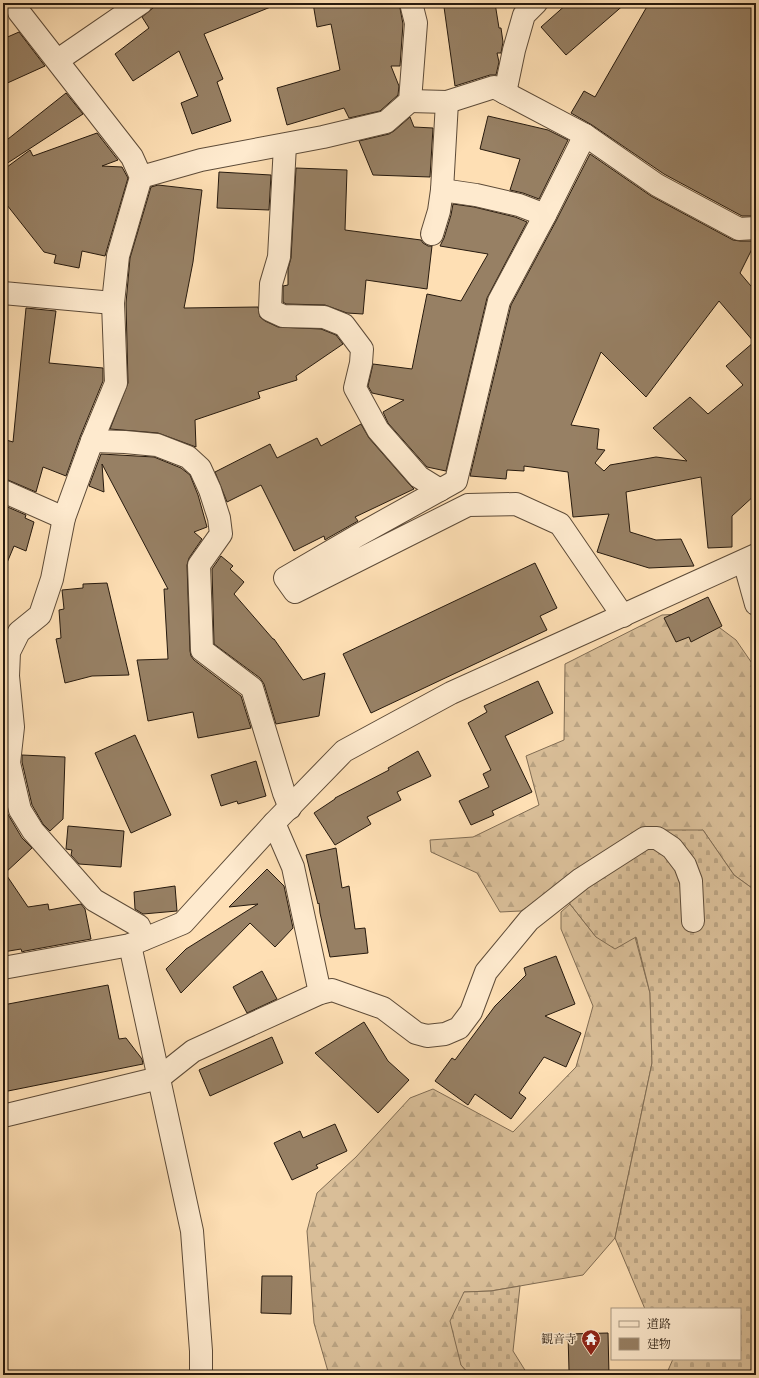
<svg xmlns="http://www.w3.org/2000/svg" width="759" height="1378" font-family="Alegreya,'Noto Serif JP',serif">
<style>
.forest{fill:url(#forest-firs);stroke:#806c53}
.cemetery{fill:url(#cemetery-stones);stroke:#806c53}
.building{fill:#978064;stroke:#271a0e;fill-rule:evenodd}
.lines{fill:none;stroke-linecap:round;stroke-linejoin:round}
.minor-casing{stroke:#5d4b38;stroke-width:24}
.minor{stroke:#feeace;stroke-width:22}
.labels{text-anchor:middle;stroke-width:3;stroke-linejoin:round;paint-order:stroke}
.poi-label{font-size:12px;fill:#271a0e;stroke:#feeace;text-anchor:end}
</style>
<defs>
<pattern id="forest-firs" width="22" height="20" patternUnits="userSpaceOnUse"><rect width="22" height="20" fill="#d9be98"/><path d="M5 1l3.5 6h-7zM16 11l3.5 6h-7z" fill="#baa382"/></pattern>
<pattern id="cemetery-stones" width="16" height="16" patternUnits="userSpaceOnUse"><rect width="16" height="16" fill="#d9be98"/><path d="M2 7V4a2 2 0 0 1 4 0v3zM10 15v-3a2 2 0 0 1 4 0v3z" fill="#baa382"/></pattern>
</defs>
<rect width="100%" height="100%" fill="#fedfb4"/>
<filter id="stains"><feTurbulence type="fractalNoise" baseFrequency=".005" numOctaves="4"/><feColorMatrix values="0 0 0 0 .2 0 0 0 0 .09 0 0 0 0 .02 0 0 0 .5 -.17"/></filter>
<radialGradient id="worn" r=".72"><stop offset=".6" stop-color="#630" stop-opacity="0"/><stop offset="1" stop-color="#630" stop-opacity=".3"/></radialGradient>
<g class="forest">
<path d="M700,613l36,27 20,29v222l-22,-16 -31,-45 -91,24 -91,57 -21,1 -23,-39 -46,-21 -1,-12 43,-3 66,-32 -13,-49 38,-16 1,-76 97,-49z"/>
<path d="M570,904l26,33h39l15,56 2,70 -37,175 -32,37 -92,16 -27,1 -3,73 9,10h-141l-15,-52 -7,-92 10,-38 39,-36 54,-59 23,-9 80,43 63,-65 17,-61 -32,-77v-17z"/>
</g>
<g class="cemetery">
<path d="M665,830h38l31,45 22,16v484h-90l7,-16h67v-50h-95l-30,-71 37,-175 -2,-70 -14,-56 -21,12 -19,-12 -26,-33 -4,-21 46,-29z"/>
<path d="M520,1286l-7,65 15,24h-58l-9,-10 -11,-44 14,-29 27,-1z"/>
</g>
<g class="building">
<path d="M159,3h119v1l-74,30 19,45 -6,3 14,39 -39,13 -11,-31 17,-7 -19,-45 -46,30 -18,-27 34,-26 -7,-11z"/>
<path d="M313,3h86l4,21 -3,42h-9l8,20 -1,9 -18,16 -31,7 -5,-10 -57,17 -10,-37 63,-18 -9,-46 -14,3z"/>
<path d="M467,3h28l4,25h2l2,14 -2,11h-4l2,9 -3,13h-6l-35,11 -11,-79z"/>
<path d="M568,3h58l-60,52 -25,-28z"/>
<path d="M649,3h107v213h-14l-78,-42 -72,-49 -21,-12 13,-22 11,6z"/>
<path d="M19,32l26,34 -42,19v-46z"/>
<path d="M66,93l17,21 -80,52v-23z"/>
<path d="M488,116l60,14 20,10 -29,59 -16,-6 -13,-3 10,-31 -40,-10z"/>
<path d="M410,117l4,10 19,1 -3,49 -57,-2 -14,-34 30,-7 5,-3z"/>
<path d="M97,133l21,27 -16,6 20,1 6,11 -23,78 -23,-5 -3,17 -25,-5 2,-8 -12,-3 -41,-52v-30l27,-20 3,6z"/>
<path d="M590,154l61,42 82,44 7,1h16l-16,32 16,19v202l-24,22v31l-24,1 -7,-71 -75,15 4,40 26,8 25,-1 13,27 -45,2 -52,-16 12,-38 -36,3 -5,-45 -44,-6v5l-17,-1 -1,9 -36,-3 41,-171 45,-84zM719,301l35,41 -28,24 17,19 -35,29 -18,-17 -37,31 34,33 -31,-4 -46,8 -6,6 -9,-8 10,-13 -8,-1 2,-20 -28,-4 30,-73 45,45z"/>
<path d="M296,168l51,2 -2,60 76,10 2,3 5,3h4l-5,43 -61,-9 -3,34 -16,-1 -22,-8 -39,-1 -3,-2v-16l5,-1v-16l3,-11z"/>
<path d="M219,172l52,3 -2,35 -52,-2z"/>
<path d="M158,185l44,5 -9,72 -9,46 74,-1 2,10 5,4 13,6 43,2 15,6 7,9 -47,32 1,4 -39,12 2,6 -65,22 1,27 -38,-14 -48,-4 18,-46 -2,-80 4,-45 21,-71z"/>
<path d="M453,204l21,3 41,10 12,5 -40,76 -41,173 -19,-4 -39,-44 -5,-11 21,-12 -32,-7 -4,-7 5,-22 39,5 15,-75 34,7 27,-47 -48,-8 4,-8 7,-23z"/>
<path d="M26,308l30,3 -7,52 54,5v13l-23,56 -14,39 -23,-9 -7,25 -28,-12 -5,-1v-40l10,3z"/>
<path d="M361,424l8,14 41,47 4,4 -59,28 3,4 -30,17 -3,2 -1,-4 -30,15 -33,-66 -34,17 -12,-30 55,-28 7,14 40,-20 4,8z"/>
<path d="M101,454l53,3 27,11 9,7 8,20 9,32 -13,5 8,7 -13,19 -2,7 3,86 1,5 3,4 47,36 10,32 -53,10 -5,-26 -45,9 -11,-61 31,-1 -4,-70h4l-66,-125 2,28 -15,-6z"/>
<path d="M3,505l23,10 -1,3 9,4 -8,29 -12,-5 -10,24z"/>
<path d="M221,556l12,10 -3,3 14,13 -10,12 39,45h1l29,41 22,-7 -6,43 -43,8 -12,-40 -4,-6 -46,-34 -2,-75z"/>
<path d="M535,563l22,45 -17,8 7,14 -176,83 -28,-59z"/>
<path d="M107,583l22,92 -37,1 -27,7 -9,-44 5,-1 -2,-28 5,-1 -2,-19 21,-2v-4z"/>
<path d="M708,597l14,29 -31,16 -2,-5 -13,5 -12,-24z"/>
<path d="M538,681l15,32 -48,23 27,56 -40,19 2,4 -23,10 -12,-24 30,-14 -6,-13 8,-4 -23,-47 19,-11 -3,-6z"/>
<path d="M135,735l36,80 -40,18 -36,-80z"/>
<path d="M418,751l13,25 -34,16 4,8 -34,17 4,7 -36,21 -21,-32 21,-14v-1l54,-28 -1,-2z"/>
<path d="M22,755l43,2 -2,62 -13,12 -7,-7 -11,-19 -10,-43z"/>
<path d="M256,761l10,35 -28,8 -1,-3 -16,5 -10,-31z"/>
<path d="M3,806l19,32 10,10 -27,25 23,34 20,-3 1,6 32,-6 4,5 6,30 -66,12 -3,1 -1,-3 -18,3z"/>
<path d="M68,826l56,5 -3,36 -42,-3 -8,-9 1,-5 -6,-1z"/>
<path d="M336,848l6,40 7,-2 6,43 10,-1 3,25 -38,4 -10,-44 -1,-10 -1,1 -12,-49z"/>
<path d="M267,869l17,17 9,42 -18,19 -25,-24 -69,70 -15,-24 20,-20 72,-45 -29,3z"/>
<path d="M175,886l2,25 -34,3 -8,-5 -1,-17z"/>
<path d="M556,956l19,48 -30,12 36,17 -15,34 -22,-10 -25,36 7,5 -15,21 -36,-25 -7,11 -33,-24 17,-23 3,2 40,-54 31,-31 -2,-7z"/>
<path d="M262,971l15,28 -30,14 -14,-26z"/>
<path d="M108,985l11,54 7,-1 16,21 1,5 -140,28v-87z"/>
<path d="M364,1022l24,39 21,19 -31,33 -63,-60z"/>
<path d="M272,1037l11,26 -73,33 -11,-26z"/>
<path d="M335,1124l12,27 -31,14 2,3 -26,12 -18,-37 26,-12 3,7z"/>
<path d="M262,1276h30l-1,38 -30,-1z"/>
<path d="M608,1333l1,42h-31l-1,-4h-8l-1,-37z"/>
</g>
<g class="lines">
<defs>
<g id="minor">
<path d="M17,3l2,9 113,145 9,20 -23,79 -5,47 3,80 -24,58 -28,77 -12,61 -12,36 -21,17 -10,20 -1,24 5,51 -4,36 11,47 13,21 61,69 45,26 5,13"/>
<path d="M58,60l83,-57"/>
<path d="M505,93l9,-43 10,-35 12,-12"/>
<path d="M410,101l37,1 47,-15 91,48 72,50 82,44 17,-1"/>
<path d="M585,135l-40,80 -46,86 -43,180 -99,55 -72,42 10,14 173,-87 48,-1 44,20 63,92"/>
<path d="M285,145l-6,112 -8,27 -1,26 13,6 41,1 20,8 18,24 -1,14 -6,25 23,42 41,47 21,13"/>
<path d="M141,177l60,-17 122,-23 63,-15 24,-21 6,-78 -5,-20"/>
<path d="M442,190l34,5 43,10 26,10"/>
<path d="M432,234l7,-23 3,-21 5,-88"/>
<path d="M3,293l110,10"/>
<path d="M92,441l33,1 32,3 31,12 12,11 10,22 9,28 2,16 -22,31 3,85 50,38 32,105 6,15"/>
<path d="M3,491l61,27"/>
<path d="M744,561l12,43"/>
<path d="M274,823l19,44 27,126"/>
<path d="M130,945l62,286 9,120v24"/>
<path d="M3,968l127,-23 53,-22 91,-100 70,-72 107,-58 305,-138"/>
<path d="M3,1116l156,-38 34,-27 127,-58 12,-3 51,18 33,25 11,3 18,-2 14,-6 12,-16 15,-40 43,-52 52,-41 64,-41h12l15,10 13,17 6,16 2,40"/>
</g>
</defs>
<use href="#minor" class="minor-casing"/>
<use href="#minor" class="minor"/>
</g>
<defs>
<symbol id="temple-pin" viewBox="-11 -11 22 30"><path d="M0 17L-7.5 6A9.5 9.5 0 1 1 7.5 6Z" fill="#8f2418" stroke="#feeace"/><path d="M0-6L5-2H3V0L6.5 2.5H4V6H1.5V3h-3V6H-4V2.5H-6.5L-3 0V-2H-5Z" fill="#fff"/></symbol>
</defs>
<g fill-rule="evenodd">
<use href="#temple-pin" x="580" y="1328" width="22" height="30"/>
</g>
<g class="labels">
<g class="poi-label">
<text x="577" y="1343">観音寺</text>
</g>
</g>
<rect width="759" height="1378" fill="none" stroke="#fedfb4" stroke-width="16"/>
<rect x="4" y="4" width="751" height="1370" fill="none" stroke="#271a0e" stroke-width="2"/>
<rect x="8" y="8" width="743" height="1362" fill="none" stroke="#271a0e"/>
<rect x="611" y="1308" width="130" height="52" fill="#feeace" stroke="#a89781"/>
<rect x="619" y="1321" width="20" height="6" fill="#feeace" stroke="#a89781"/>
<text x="647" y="1328" font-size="12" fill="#271a0e">道路</text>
<rect x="619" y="1338" width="20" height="12" fill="#978064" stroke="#a89781"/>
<text x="647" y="1348" font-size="12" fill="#271a0e">建物</text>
<rect width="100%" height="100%" filter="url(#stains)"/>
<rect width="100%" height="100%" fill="url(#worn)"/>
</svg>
